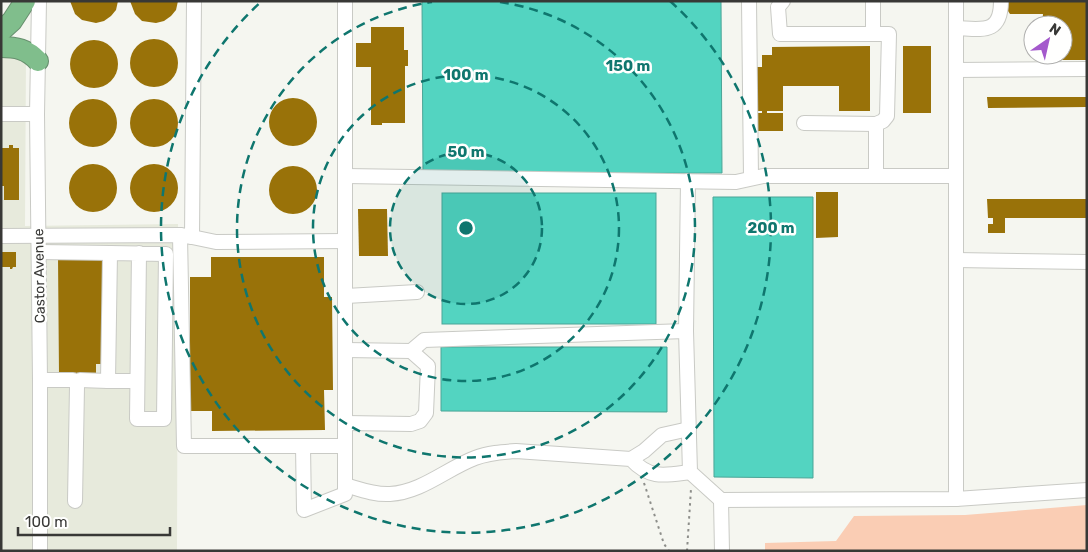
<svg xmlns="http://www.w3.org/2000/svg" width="1088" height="552" font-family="Rubik,sans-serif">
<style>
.built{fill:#e7eadc}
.green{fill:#facdb4}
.water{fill:#53d4c1;stroke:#4ba597}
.building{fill:#997209}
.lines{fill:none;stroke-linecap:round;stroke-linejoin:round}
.minor-casing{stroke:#c9cac5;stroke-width:16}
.highway-casing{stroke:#678f6e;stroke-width:22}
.path{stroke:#8d8e8a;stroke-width:2;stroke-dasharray:2.5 4;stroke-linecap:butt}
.minor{stroke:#fff;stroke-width:14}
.highway{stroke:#80be8c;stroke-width:20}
.ring{fill:none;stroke:#0f766e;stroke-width:2.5;stroke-dasharray:9 6}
.labels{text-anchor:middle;stroke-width:5;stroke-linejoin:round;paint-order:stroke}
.street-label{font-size:14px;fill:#383836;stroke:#fffffe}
.centre{fill:#0f766e;stroke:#fffffe;stroke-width:2.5}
.ring-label{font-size:15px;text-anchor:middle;font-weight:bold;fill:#0f766e;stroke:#fffffe;stroke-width:5;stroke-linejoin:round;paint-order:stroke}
</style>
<rect width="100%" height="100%" fill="#f5f6f0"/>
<path class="built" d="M26,55l-1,171 153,-2 -1,327h-176v-494z"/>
<path class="green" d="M1087,505v46h-322v-8l71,-2 18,-25 111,-1z"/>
<g class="water">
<path d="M422,1h299l1,172 -299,1z"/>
<rect x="442" y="193" width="214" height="131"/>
<path d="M713,197h100v281l-99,-1z"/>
<path d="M441,347h226v65l-226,-1z"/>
</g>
<g class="building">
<path d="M70,1h48l-2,9 -5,6 -7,5 -8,2 -14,-3 -7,-6z"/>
<path d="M130,1h48l-2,9 -5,6 -7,5 -8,2 -14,-2 -7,-7z"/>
<path d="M1008,1h79v59h-45v-5h21v-30h-21l1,-11h-33l-2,-3z"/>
<path d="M371,27h33v23h4v16h-3v57h-23v2h-11v-58h-15v-24h15z"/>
<circle cx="154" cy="63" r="24"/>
<circle cx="94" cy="64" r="24"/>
<path d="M870,46v65h-31v-25h-56v25h-16v2h16v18h-31v-18h10v-2h-10v-44h10v-12h10v-8z"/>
<rect x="903" y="46" width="28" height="67"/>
<path d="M987,97h100v10l-99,1z"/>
<circle cx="293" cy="122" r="24"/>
<circle cx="93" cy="123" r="24"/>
<circle cx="154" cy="123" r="24"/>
<path d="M9,145h4v3h6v52h-15v-14h-3v-38h8z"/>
<circle cx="154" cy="188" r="24"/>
<circle cx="93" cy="188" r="24"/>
<circle cx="293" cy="190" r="24"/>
<path d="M816,192h22v45l-22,1z"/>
<path d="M987,199h100v19h-82v15h-17v-9h5v-6h-5z"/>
<path d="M358,209h29l1,47h-29z"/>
<path d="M1,252h15v15h-3l-1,2h-2v-2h-9z"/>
<path d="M58,257h49l1,107h-12v11h-37z"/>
<path d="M211,257h113v40h8l1,93h-9l1,40 -113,1v-20h-22v-134h21z"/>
</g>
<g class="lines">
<defs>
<g id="minor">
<path d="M39,1l-2,113 3,266v171"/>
<path d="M749,1l2,177"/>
<path d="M783,1l-5,6 2,27h109l-2,82 -4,5 -7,3 -72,-1"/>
<path d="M956,1v498"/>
<path d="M956,28c26,1 45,7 45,-27"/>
<path d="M873,34v-33"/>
<path d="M956,70l131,-1"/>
<path d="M1,114h36"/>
<path d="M346,176l390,6 27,-6h193"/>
<path d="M876,176v-52"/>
<path d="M688,181l-2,150 4,141 31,28 235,-1 131,-9"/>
<path d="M180,235l4,211h161v-445"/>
<path d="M1,236l179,-1 12,2 2,-236"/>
<path d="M192,237l24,5 129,-1"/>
<path d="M39,252l71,1"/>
<path d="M956,260l131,2"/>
<path d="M346,296l71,-4"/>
<path d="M346,350l65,1 17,15 -2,47 -6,8 -9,3 -65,-1"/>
<path d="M411,351l13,-11 262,-9"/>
<path d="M40,380h33"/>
<path d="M80,380l28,1 2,-128 56,1 -2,165h-27l2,-166"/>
<path d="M108,381h29"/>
<path d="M303,446l1,64 41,-16v-48"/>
<path d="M631,459l13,-8 18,-16 27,-6"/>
<path d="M345,485c14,4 29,10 45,9 32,-2 56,-25 85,-36 13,-5 27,-6 41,-7l115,8c19,21 35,16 59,13"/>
<path d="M721,500l1,51"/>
<path d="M75,501l2,-115"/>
</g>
<g id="highway">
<path d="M1,31l11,-10 13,-20"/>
<path d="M1,47c15,0 26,2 37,14"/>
</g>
</defs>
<use href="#minor" class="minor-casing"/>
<use href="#highway" class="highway-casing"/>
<g class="path">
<path d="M644,483l20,61 5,7"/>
<path d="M687,551l4,-62"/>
</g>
<use href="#minor" class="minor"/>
<use href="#highway" class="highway"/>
</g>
<circle cx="466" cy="228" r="76" fill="#0f766e" fill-opacity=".12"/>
<g class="ring">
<circle cx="466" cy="228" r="76"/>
<circle cx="466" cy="228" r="153"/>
<path d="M500 2A229 229 0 1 1 432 2"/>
<path d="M670 1A305 305 0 1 1 262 1"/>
</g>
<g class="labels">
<g class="street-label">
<text transform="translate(39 276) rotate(-91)" y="5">Castor Avenue</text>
</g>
</g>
<circle cx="466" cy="228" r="8" class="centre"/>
<g class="ring-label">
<text x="628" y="71">150 m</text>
<text x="466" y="80">100 m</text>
<text x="466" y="157">50 m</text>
<text x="771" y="233">200 m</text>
</g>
<rect width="1088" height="552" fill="none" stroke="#383836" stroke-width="5"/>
<g transform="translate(1048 40) rotate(34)"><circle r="24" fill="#fffffe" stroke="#afafae"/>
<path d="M0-4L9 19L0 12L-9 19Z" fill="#a459cc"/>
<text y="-8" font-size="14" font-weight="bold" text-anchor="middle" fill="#383836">N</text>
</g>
<path d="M18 527v8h152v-8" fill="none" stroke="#383836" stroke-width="2.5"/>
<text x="25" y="527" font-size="15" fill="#383836" stroke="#fffffe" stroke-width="4" paint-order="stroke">100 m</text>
</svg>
